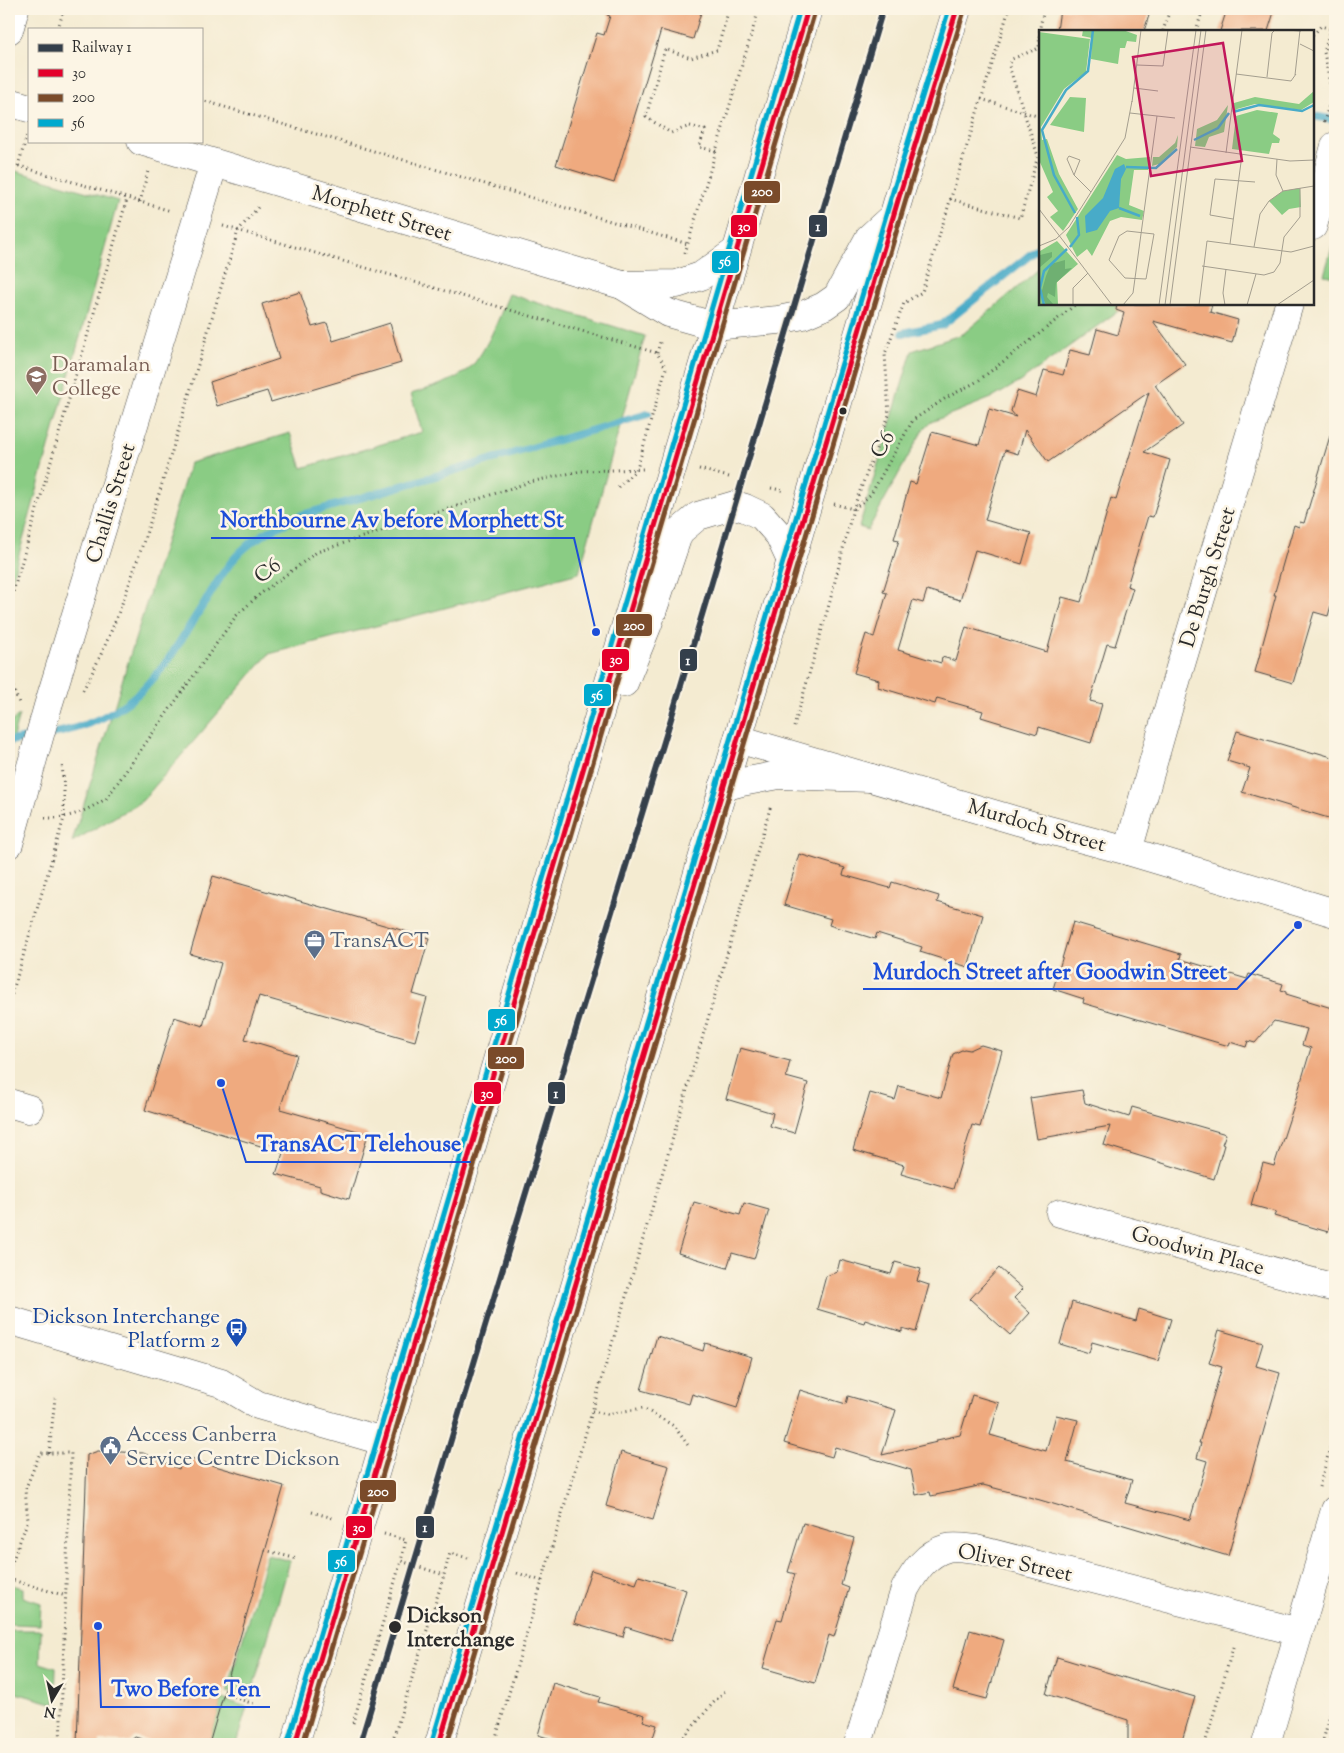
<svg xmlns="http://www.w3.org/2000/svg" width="1344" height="1753" font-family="'Sorts Mill Goudy',serif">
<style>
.green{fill:#8acc84;stroke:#5a7c58}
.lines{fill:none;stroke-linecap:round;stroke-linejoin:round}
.stream{stroke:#48abc8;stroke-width:8}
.building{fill:#efaa7f;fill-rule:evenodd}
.minor-casing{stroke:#494844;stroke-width:29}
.highway-casing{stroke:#494844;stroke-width:29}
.path{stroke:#494844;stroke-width:3;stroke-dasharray:1 4;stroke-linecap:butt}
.minor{stroke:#fff;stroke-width:28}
.highway{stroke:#fff;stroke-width:28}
.bus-1-casing{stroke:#fcf5e5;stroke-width:9}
.bus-2-casing{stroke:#fcf5e5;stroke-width:9}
.bus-3-casing{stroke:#fcf5e5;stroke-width:9}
.bus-1{stroke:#e4002b;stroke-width:5}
.bus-2{stroke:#7a4b2a;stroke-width:5}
.bus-3{stroke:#00a9ce;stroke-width:5}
.rail-1-casing{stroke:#fcf5e5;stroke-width:10}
.rail-1{stroke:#343f4b;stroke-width:6}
.bus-dot{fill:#2b2b2b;stroke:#fcf5e5;stroke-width:2}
.labels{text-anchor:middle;stroke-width:5;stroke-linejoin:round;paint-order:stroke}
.street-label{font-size:21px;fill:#2b2b2b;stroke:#fcf5e5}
.education-label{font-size:21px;fill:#785e54;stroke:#fcf5e5;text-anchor:start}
.service-label{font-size:21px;fill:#4e5e75;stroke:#fcf5e5;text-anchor:start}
.transit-label{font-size:21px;fill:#164399;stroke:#fcf5e5;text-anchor:end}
.stop-label{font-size:21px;font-weight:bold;fill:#2b2b2b;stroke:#fcf5e5;text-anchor:start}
.inset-river{fill:none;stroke:#48abc8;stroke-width:2.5}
.inset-road{fill:none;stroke:#a49e8f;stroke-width:1}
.view{fill:#c2185b;fill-opacity:0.15;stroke:#c2185b;stroke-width:2.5}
.inset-edge{fill:none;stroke:#2b2b2b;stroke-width:2.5}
.leader{fill:none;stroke:#1d4ed8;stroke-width:2}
.callout-dot{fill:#1d4ed8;stroke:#fcf5e5;stroke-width:2}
.callout-label{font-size:22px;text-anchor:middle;font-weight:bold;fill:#1d4ed8;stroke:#fcf5e5;stroke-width:5;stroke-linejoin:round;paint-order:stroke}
.line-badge{stroke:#fcf5e5;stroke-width:2}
.badge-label{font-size:14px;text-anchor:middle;font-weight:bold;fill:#fff}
</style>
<rect width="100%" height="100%" fill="#fcf5e5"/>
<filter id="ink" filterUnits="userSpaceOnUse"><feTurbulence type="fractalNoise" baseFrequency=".02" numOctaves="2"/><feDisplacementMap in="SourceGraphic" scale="10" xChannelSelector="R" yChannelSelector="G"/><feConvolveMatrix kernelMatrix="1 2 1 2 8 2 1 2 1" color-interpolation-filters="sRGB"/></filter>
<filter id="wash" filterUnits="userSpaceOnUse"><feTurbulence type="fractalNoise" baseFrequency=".0096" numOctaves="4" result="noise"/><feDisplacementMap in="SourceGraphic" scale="20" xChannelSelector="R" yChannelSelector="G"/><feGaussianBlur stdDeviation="1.12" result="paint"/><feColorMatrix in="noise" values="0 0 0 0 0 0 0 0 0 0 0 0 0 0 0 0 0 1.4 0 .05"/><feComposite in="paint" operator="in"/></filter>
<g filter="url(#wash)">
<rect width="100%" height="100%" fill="#f4ebd1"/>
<g class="green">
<path d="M9,169l109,32 -109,389z"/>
<path d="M1335,237v40l-11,-2z"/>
<path d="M1040,268v36h88l-107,77 -27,16 -63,25 -8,8 -8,14 -47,86 -9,-3 53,-176 51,-17z"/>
<path d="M509,294l136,42 -66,237 -310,81 -127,147 -70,41 118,-379 100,-30 12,35 120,-36 -11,-38c19,-6 38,-11 54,-22 19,-13 35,-57 44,-78z"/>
<path d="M19,715l-10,37v-28z"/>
<path d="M267,1555l23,6 -40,138 -23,-7z"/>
<path d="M9,1584l14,4v9l18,6 -1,22 -31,-1z"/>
<path d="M9,1630h32l-1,33 16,5 -1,36 -46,-13z"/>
<path d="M222,1699l25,8 -11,37h-27z"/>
</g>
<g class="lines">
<g class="stream">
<path d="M1313,116l22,4"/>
<path d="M903,333l39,-8 98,-78"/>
<path d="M45,735c40,-6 76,-22 104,-52 23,-24 39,-56 58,-84 11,-18 22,-38 39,-52 15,-14 37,-22 56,-32l346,-101"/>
<path d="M9,741l25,-4"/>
</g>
</g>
<g id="blocks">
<g class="building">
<path d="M608,9h94l-9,30 -32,-9 -47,153 -58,-18 41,-132 7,2 6,-19 -3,-1z"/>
<path d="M1060,9h91l-7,22h-87z"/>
<path d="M1227,9h48l-7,22h-48z"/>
<path d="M300,292l12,35 15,-4 6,18 57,-18 11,40 -130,39 -4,-11 -50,15 -7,-24 69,-23 -17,-55z"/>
<path d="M1117,304h95l-2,8 28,8 -6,23 -79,-22 32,43 -30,21 28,40 -39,27 26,8 -17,57 -5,-1 -21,70 6,2 -18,58 -8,-2 -17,57 12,3 -11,39 -52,-16 -2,7 -56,-17 2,-6 -46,-13 -2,6 -57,-17 1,-7 -25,-7 12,-39 8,3 13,-44 -4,-1 16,-52 -5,-1 16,-57 6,2 16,-52 47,13 10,-36 27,8 -5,-6 6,-20 19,6 8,-27 19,5 7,-25 20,5 7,-26 21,6 6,-22 -8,-3zM1149,392l-33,108 -5,-2 -30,104 -19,-5 -15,55 -81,-25 -10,34 -14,-4 -1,6 -43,-13 15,-50 10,3 4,-13 33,10 15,-50 47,14 9,-31 -46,-13 20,-70 13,4 7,-24 23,32z"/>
<path d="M1330,436l5,1v154l-7,25 -14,-4 -21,71 -38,-11 21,-77h-2l20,-70 5,2 1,-5 4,1z"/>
<path d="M1237,731l77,23 1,-2 20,6v62l-93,-28 8,-24 -23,-7z"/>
<path d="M799,854l46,14 -2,7 47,13 2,-6 47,14 -2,6 46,13 -15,52 -48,-15 2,-5 -45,-14 -2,6 -46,-14 2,-6 -47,-14z"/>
<path d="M213,876l216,62 -16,56 14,4 -12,43 -156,-45 -14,43 52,16 -17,54 88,25 -19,65 -29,-9v-4l-44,-12 7,-21 -138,-43 29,-93 29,9 18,-63 -31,-9z"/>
<path d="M1073,922l108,32 -1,5 67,20 2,-5 34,10 -2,6 5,2v2l49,15v196l-7,27 -54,-16 2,-4 -25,-7 12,-42 11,3 20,-61 17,-57 -9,-3 5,-16 -33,-8 -19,22 -7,-2 -2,6 -16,-5 -1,4 -146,-43 1,-4 -31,-10z"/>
<path d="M981,1045l21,6 -22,76 -8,-2 -19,64 -52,-15 3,-9 -51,-15 17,-57 25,7 4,-14 42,12 12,-44 11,-5 6,1z"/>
<path d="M740,1048l50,13 -4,16 22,6 -14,50 -24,-7 3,-13 -47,-14z"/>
<path d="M1082,1090l3,13 44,14 3,-10 94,27 -4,10 2,1 -10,34 -110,-34 6,-19 -73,13 -7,-41z"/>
<path d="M694,1202l46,13 4,-12 25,7 -15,49 -22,-6 -5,15 -49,-15z"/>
<path d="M840,1260l51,14 4,-12 26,7 -4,12 12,4 -13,47 -14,-4v4l-37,-12 -1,3 -47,-14 9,-33 11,-4z"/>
<path d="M999,1268l24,21 -9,9 16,15 -20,22 -40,-36z"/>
<path d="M1072,1302l64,19 3,-12 32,10 -13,42 -66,-19 -3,11 -29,-9z"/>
<path d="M1219,1330l44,13 -7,23 24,7 -52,183 -188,-56 -57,-15 -52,11 -1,-4 -14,3 -5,-25 -76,-23 -3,10 -48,-14 16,-53 46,14 2,-8 48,14 -14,45 55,-13v-2l23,-5 12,-40 27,8 -9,32 56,16 10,-36 22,5 -11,42 65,18 -7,23 65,17 17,-59 -10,-3 4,-15h-2l23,-76 -13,-4z"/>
<path d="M657,1336l46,15 2,-8 47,14 -15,51 -45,-14 -3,10 -48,-14z"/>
<path d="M98,1451l45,2 36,16 5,-12 100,29 -75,258h-51l-23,-7 -6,5 -29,-1v3h-23l10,-289z"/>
<path d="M621,1452l48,14 -16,54 -47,-14z"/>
<path d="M803,1523l51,15 -13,47 8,3 -15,49 -5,-2 -14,48 -52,-15 14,-49 5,1 13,-46 -7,-2z"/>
<path d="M591,1570l45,14 3,-8 47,14 -15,51 -45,-14 -3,10 -49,-14z"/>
<path d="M970,1630l34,10 -17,59 -34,-9z"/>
<path d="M1057,1657l82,25v-1l56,16 -14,47h-53v-24l-82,-26z"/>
<path d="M553,1683l47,14 -2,5 47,13 -2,6 14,4 -6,19h-83l-30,-9z"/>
</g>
</g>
</g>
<g filter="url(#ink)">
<use href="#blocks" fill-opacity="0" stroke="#494844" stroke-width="1"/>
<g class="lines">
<defs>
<g id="minor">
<path d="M9,30l6,-21"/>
<path d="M9,102l20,6"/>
<path d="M141,141l481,144 46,28 46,13"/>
<path d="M1313,226l22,-80"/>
<path d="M622,285l55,-1 24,-8 35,-25"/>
<path d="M738,739l307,90 83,22 207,62"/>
<path d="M9,844l39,-138 166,-543"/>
<path d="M1128,851l51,-180 110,-367"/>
<path d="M9,1103l20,6"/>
<path d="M1060,1213l275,75"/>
<path d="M9,1320l212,63 37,22 125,36"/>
<path d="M858,1744l47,-155c10,-18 21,-35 42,-41 8,-2 20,0 29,1l323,83"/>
<path d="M1266,1744l69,-234"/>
</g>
<g id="highway">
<path d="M714,326l64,-6 25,-5 21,-9 13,-9 32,-59 21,-19"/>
<path d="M624,683l24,-59 31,-92 19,-16 37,-11 10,3 17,8 17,19 12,26"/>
<path d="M723,787l19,-5 37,-7 92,3"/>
<path d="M295,1744l513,-1735"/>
<path d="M439,1744l460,-1547 58,-188"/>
</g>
</defs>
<use href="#minor" class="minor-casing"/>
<use href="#highway" class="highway-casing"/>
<g class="path">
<path d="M1057,9l2,1"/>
<path d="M58,29l6,-20"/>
<path d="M1163,31l7,-22"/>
<path d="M1196,31l7,-22"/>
<path d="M1313,35l8,-9 10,3"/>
<path d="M981,99l59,18"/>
<path d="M201,100l487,144"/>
<path d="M1324,122l8,-27 -8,-43 11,-38"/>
<path d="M716,151l-17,-4 6,-17 -15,-4 -19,7 -25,-16 19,-68 26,9 26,-8 12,-41"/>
<path d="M9,163l162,48"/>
<path d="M18,166l9,-31"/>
<path d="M950,199l70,19 18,-62 -29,-90 3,-7 27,-11 1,-21 4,-18"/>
<path d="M140,202l8,-31"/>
<path d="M223,226l434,127 9,15 -29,101 -19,18"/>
<path d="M685,253l74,-244"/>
<path d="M657,353l4,-14"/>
<path d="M699,469l30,8"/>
<path d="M771,488l14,3"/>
<path d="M834,504l19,5"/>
<path d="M854,509l17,-15 42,-74 33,-22 32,-17 61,-47 37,-30"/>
<path d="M9,606l118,-407"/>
<path d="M9,678l11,27"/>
<path d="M83,690c33,-60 53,-125 74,-190 28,-90 54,-180 81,-269l21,-25"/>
<path d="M794,727l36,-126 23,-92 36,-94 -4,-61 19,-51 18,-11 87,-283"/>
<path d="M45,818c25,1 40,-7 61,-19l130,-183 24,-22 57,-42 213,-70 51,-11 64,-2"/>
<path d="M9,1004l55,-186v-29l-2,-26"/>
<path d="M592,1411l15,3 36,-6 31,18 16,22"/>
<path d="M49,1453l6,-55"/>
<path d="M1319,1487l16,-56"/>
<path d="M312,1512l21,6"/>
<path d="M384,1534l22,6 -5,21 43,14 6,-22 18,5"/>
<path d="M265,1550l32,9"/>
<path d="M9,1570l19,-50 -3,-30 15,-37h31l-11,291"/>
<path d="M517,1573l25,8"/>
<path d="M9,1579l57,17"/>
<path d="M224,1694l30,10"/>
<path d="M353,1723l48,-162"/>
<path d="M394,1736l50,-161"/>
<path d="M494,1744l277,-939"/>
<path d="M677,1744c17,-17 31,-37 49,-54"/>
<path d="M1205,1744l29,-100"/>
<path d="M1322,1744l13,-46"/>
</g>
<use href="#minor" class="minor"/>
<use href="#highway" class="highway"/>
<defs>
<g id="bus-1">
<path d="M295,1744l513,-1735"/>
<path d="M439,1744l460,-1547 58,-188"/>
</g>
<g id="bus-2">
<path d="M303,1744l512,-1733"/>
<path d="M447,1744l459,-1545 58,-188"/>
</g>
<g id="bus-3">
<path d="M288,1742l512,-1733"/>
<path d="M432,1742l460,-1547 57,-186"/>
</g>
</defs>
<use href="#bus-1" class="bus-1-casing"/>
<use href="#bus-2" class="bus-2-casing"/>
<use href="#bus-3" class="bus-3-casing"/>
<use href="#bus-1" class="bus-1"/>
<use href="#bus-2" class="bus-2"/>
<use href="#bus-3" class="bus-3"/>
<defs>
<path id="rail-1" d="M360,1744l120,-401 190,-621 213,-713"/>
</defs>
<use href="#rail-1" class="rail-1-casing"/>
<use href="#rail-1" class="rail-1"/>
</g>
</g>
<defs>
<symbol id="school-pin" viewBox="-11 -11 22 30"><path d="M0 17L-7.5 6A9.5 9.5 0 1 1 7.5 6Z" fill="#8d6e63" stroke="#fcf5e5"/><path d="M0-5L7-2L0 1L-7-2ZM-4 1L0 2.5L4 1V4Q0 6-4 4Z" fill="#fff"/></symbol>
<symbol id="office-pin" viewBox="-11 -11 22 30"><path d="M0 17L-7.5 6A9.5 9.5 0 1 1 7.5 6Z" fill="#5c6f8a" stroke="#fcf5e5"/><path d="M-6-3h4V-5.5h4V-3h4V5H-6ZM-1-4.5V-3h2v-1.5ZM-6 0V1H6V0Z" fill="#fff"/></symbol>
<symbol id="bus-pin" viewBox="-11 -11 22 30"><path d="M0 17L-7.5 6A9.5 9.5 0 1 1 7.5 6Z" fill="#1a4fb4" stroke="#fcf5e5"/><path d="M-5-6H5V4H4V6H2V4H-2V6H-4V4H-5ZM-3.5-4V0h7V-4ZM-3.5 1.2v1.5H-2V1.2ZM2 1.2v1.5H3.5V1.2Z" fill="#fff"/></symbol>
<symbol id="civic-pin" viewBox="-11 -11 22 30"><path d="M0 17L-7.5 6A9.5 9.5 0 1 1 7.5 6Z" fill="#5c6f8a" stroke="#fcf5e5"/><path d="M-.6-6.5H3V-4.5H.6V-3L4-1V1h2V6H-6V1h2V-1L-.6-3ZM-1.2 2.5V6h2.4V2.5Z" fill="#fff"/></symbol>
</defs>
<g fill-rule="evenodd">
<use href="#school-pin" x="24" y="364" width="25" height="34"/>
<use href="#office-pin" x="302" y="928" width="25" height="34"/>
<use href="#bus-pin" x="224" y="1316" width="25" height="34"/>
<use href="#civic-pin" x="98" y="1434" width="25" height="34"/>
</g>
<g class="bus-dot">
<circle cx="843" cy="411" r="4.5"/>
<circle cx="395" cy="1627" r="7"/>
</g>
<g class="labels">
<g class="street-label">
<text transform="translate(382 213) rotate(17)" y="7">Morphett Street</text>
<text transform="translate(882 444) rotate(-61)" y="7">C6</text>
<text transform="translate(110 503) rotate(-73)" y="7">Challis Street</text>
<text transform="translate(267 570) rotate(-37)" y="7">C6</text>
<text transform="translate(1207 577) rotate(-73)" y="7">De Burgh Street</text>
<text transform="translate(1037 825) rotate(16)" y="7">Murdoch Street</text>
<text transform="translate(1198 1250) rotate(15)" y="7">Goodwin Place</text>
<text transform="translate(1015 1562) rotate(12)" y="7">Oliver Street</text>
</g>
<g class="education-label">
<text x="52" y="371">Daramalan<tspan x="52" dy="24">College</tspan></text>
</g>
<g class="service-label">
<text x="330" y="947">TransACT</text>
<text x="126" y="1441">Access Canberra<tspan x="126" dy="24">Service Centre Dickson</tspan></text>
</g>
<g class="transit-label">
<text x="220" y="1323">Dickson Interchange<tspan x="220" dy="24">Platform 2</tspan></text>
</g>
<g class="stop-label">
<text x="407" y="1622">Dickson<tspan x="407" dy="24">Interchange</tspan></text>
</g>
</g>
<g transform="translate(1039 30)">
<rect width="275" height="275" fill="#f4ebd1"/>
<path d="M44,0h40l14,5 -1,7 -9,-1 -2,7h-5l-2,16 -27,-5 1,-21 -10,-2zM0,2l51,7 -4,33 -22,17 -23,38 1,13 5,-1 12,35 19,35 -15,22 -13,-14 8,-6 -11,-14 6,-5 -14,-32zM275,61v11l-13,8 -46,-6 -18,5 -4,4 1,-10 21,-6 44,7zM31,67l16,1 -2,34 -34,-7zM189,75l-4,27 -15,5 -4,10 -10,-1 2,-17 20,-9zM218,80l21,3 -5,21 7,5 -1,4h-7l-3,11 -37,-5 4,-33zM139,105l-1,12 -18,17 -7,2 1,-9h6l16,-14zM78,125l9,4 24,-2 -2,13h-14l-5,35 15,6 -2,9 -21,-3 -11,4 -18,35 -5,-7 -10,8 -11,-22zM261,158l1,19 -12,2 -7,6 -13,-14 14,-10zM18,211l21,23 -21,18 1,23h-19l1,-54z" fill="#8acc84"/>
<path d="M13,222v5l-13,11 1,-13zM26,230v9l7,-1 -16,15 -1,14 -7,-4 -1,4 6,7 -7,1 -5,-11 5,-18 5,-12z" fill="#6fb072"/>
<path d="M85,134l2,5 -5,10 -2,29 -9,3 -13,19 -11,3 -1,-17 18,-18 12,-29z" fill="#48abc8"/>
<path class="inset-river" d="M194,82l26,-7 43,6 12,-6M155,110l24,-12 11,-15M87,137l30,1 21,-19M80,178l21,8M36,183l-21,-38 -12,-45 24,-40 22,-19 5,-41M31,217l9,-12 -2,-18M5,275l-4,-17 4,-17 23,-22"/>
<path class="inset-road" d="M247,0l15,1M261,14l14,7M98,35l26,1 5,-36M197,44l55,7 5,-7M256,45l5,-45M228,47l5,-44 3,-3M95,58l24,3M93,72l9,-72M91,83l45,5M151,117l100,14 24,-1M187,123l16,-123M238,129l-1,16 7,16M35,145l6,-15 -11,-4 -2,3 7,16 17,17M0,179l73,96M194,189l-23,-4 5,-36 40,3M88,201l27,3 -8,45 -21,-1 -16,-18 10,-24zM191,214l12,-89M0,216l17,-7 13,-12 56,-89 7,-37M215,217l6,-33 9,-13 14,-10 31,-5M163,236l62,9 10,-3 6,-9 4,-26 16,-20v-29M34,275v-17l15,-15M84,275l10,-12 24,-177M120,275l37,-275M126,275l36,-275M131,275l36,-275M160,275l8,-64 84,11 23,-6M186,275l-2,-12 3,-24M208,275l9,-31M238,275l37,-25"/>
<path class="view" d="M184,13l19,118 -91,15 -18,-119z"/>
<rect width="275" height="275" class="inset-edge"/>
</g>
<path class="leader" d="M596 632L574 538H211M1298 925L1237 989H863M221 1083L246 1162H471M98 1626L101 1707H270"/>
<g class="callout-dot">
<circle cx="596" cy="632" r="5"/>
<circle cx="1298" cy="925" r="5"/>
<circle cx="221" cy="1083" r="5"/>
<circle cx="98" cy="1626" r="5"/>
</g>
<g class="callout-label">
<text x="392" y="527">Northbourne Av before Morphett St</text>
<text x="1050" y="979">Murdoch Street after Goodwin Street</text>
<text x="359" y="1151">TransACT Telehouse</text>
<text x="186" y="1696">Two Before Ten</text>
</g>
<g class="line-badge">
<rect x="743" y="180" width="38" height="24" rx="5" fill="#7a4b2a"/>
<rect x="730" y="214" width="28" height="24" rx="5" fill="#e4002b"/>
<rect x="808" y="214" width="20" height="24" rx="5" fill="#343f4b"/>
<rect x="711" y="250" width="29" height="24" rx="5" fill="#00a9ce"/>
<rect x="615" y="613" width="38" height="24" rx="5" fill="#7a4b2a"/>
<rect x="601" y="648" width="29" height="24" rx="5" fill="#e4002b"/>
<rect x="679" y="648" width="19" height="24" rx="5" fill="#343f4b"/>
<rect x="583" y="683" width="29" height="24" rx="5" fill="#00a9ce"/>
<rect x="487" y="1008" width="29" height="24" rx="5" fill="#00a9ce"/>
<rect x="487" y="1046" width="38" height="24" rx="5" fill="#7a4b2a"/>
<rect x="473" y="1081" width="29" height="24" rx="5" fill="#e4002b"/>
<rect x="547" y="1081" width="19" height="24" rx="5" fill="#343f4b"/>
<rect x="359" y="1479" width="38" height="24" rx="5" fill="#7a4b2a"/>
<rect x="415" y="1515" width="20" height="24" rx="5" fill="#343f4b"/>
<rect x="345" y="1515" width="28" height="24" rx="5" fill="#e4002b"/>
<rect x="327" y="1549" width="29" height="24" rx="5" fill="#00a9ce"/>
</g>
<g class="badge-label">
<text x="762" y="196">200</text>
<text x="744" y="231">30</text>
<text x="818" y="231">1</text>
<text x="725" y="266">56</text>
<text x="634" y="630">200</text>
<text x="616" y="664">30</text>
<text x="688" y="665">1</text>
<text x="597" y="700">56</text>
<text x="501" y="1025">56</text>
<text x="506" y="1063">200</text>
<text x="487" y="1098">30</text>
<text x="556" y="1098">1</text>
<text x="378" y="1496">200</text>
<text x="425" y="1532">1</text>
<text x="359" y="1532">30</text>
<text x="341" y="1566">56</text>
</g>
<rect width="1344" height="1753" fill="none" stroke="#fcf5e5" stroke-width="30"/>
<rect x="28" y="28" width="175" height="115" fill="#fcf5e5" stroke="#a8a49b"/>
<rect x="38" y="44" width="25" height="8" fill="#343f4b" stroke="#a8a49b"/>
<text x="72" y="52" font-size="15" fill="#2b2b2b">Railway 1</text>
<rect x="38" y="69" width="25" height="8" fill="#e4002b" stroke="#a8a49b"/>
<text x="72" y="78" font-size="15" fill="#2b2b2b">30</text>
<rect x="38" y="94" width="25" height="8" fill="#7a4b2a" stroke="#a8a49b"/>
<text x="72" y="102" font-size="15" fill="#2b2b2b">200</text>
<rect x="38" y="119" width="25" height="8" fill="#00a9ce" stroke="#a8a49b"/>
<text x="72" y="128" font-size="15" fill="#2b2b2b">56</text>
<g transform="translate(52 1700) rotate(189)" stroke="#fcf5e5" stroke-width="4" paint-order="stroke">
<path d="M0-4L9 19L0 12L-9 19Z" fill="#2b2b2b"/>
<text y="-8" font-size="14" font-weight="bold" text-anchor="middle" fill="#2b2b2b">N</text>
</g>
</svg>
